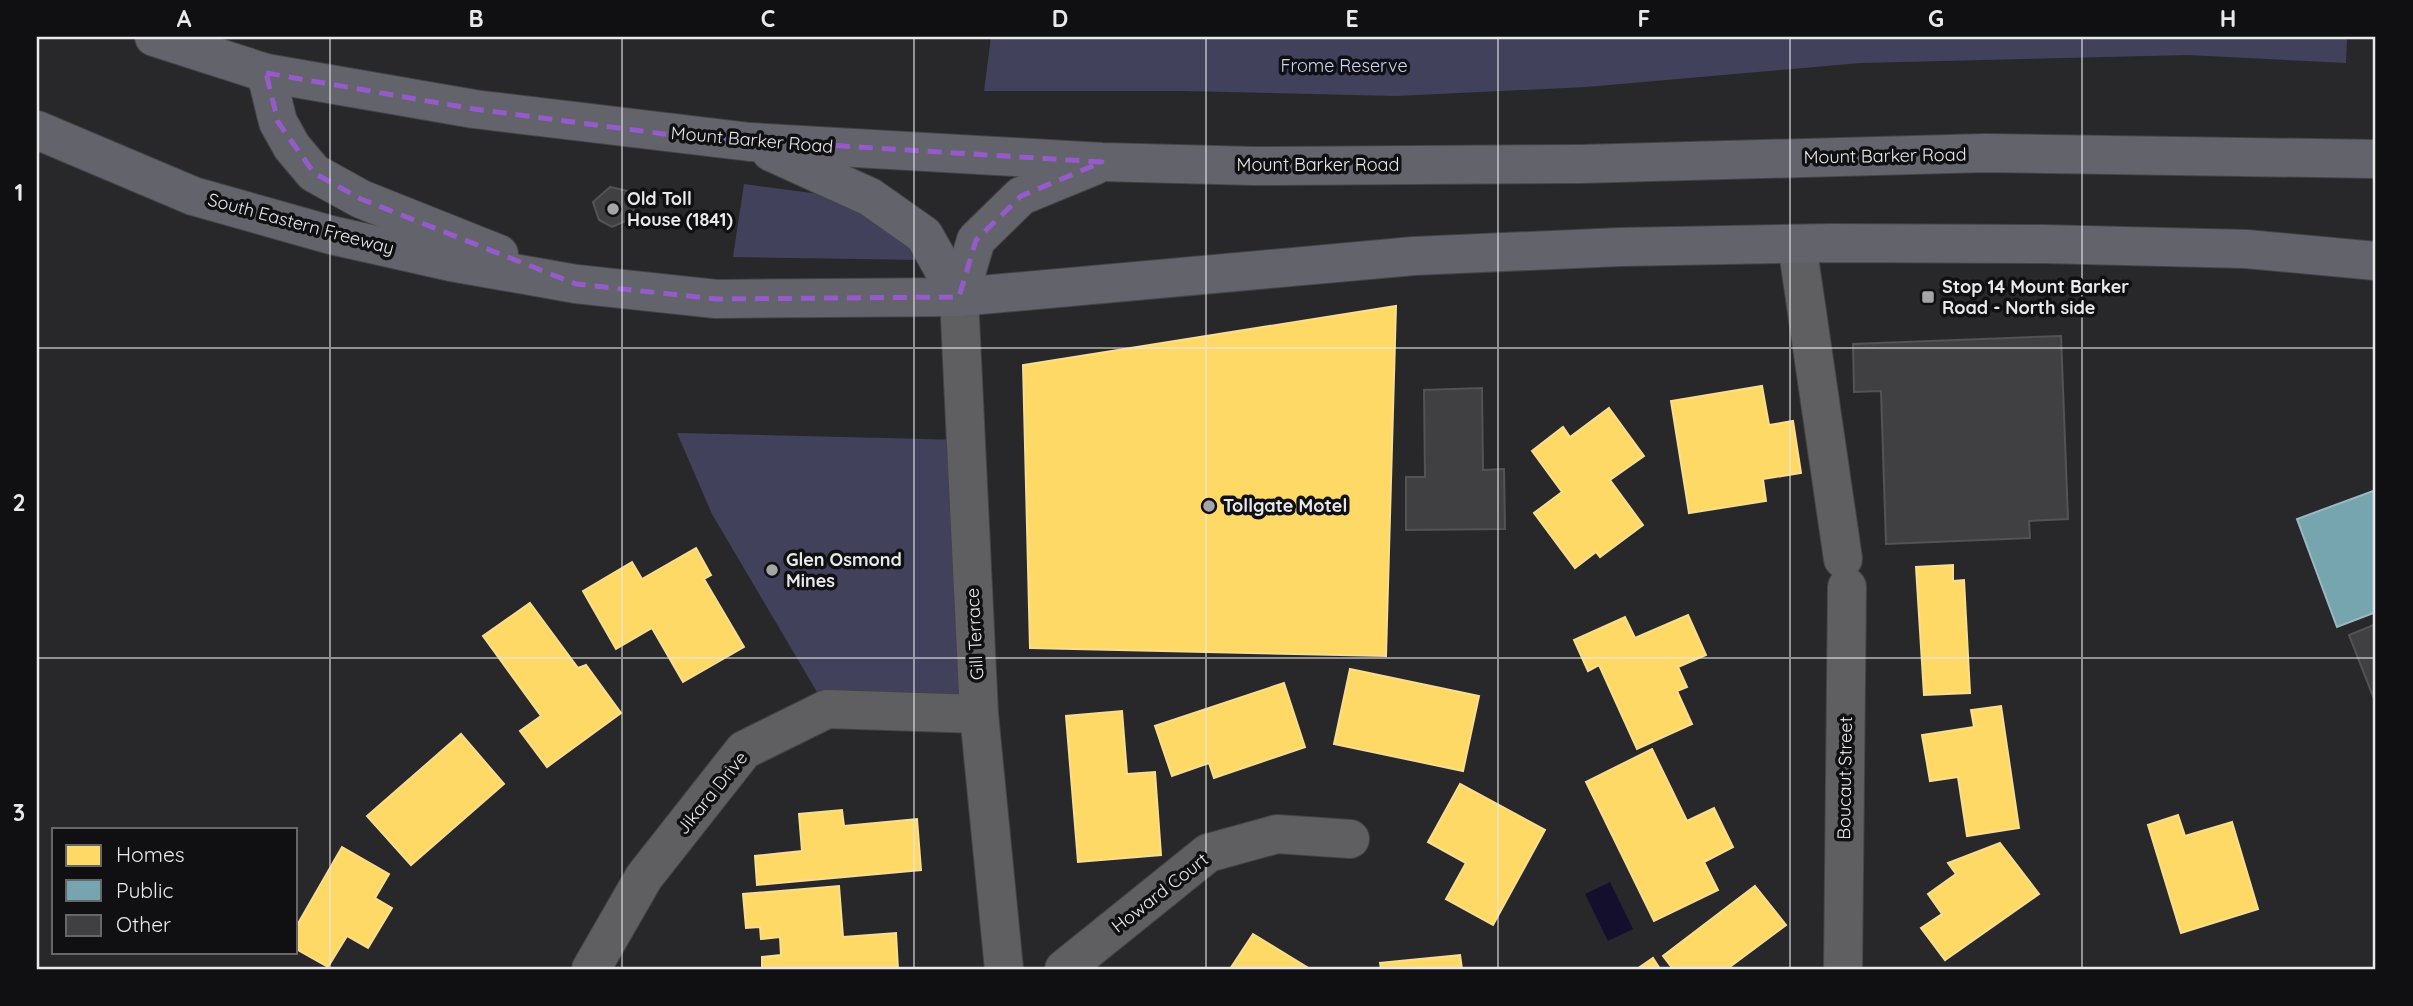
<svg xmlns="http://www.w3.org/2000/svg" width="2413" height="1006" font-family="Quicksand,sans-serif">
<style>
.green{fill:#42415c}
.water{fill:#130f2d}
.homes{fill:#ffd966;stroke:#f8de8e;stroke-width:2}
.public{fill:#76a5af;stroke:#98b9c1;stroke-width:2}
.building{fill:#404043;stroke:#535355;stroke-width:2}
.lines{fill:none;stroke-linecap:round;stroke-linejoin:round}
.minor-casing{stroke:#444447;stroke-width:40}
.highway-casing{stroke:#444447;stroke-width:40}
.minor{stroke:#5f5f61;stroke-width:38}
.highway{stroke:#63636c;stroke-width:38}
.marked{fill:none;stroke:#965bca;stroke-width:5;stroke-dasharray:14 9;stroke-linejoin:round}
.grid{fill:none;stroke:#e9e9ec;stroke-width:2;stroke-opacity:0.55}
.poi-dot{fill:#a5a5a8;stroke:#101012;stroke-width:2.5}
.labels{text-anchor:middle;stroke-width:7;stroke-linejoin:round;paint-order:stroke}
.park-label{font-size:18px;fill:#cfcef7;stroke:#101012}
.street-label{font-size:18px;fill:#e9e9ec;stroke:#101012}
.poi-label{font-size:18px;font-weight:bold;fill:#e9e9ec;stroke:#101012;text-anchor:start}
.neatline{fill:none;stroke:#e9e9ec;stroke-width:2.5}
.grid-label{font-size:23px;text-anchor:middle;font-weight:bold;fill:#e9e9ec}
</style>
<rect width="100%" height="100%" fill="#28282b"/>
<g class="green">
<path d="M991,37h1356l-1,26 -158,-8 -328,8 -274,24 -190,9 -212,-5h-200z"/>
<path d="M744,184l83,11 51,21 45,44 -190,-3z"/>
<path d="M677,433l287,7 15,274 -152,-5 -115,-195z"/>
</g>
<path class="water" d="M1610,882l23,47 -25,12 -23,-47z"/>
<g class="homes">
<path d="M1396,306l-10,350 -356,-8 -7,-283z"/>
<path d="M1762,386l7,39 24,-4 8,52 -38,6 3,22 -77,12 -18,-112z"/>
<path d="M1609,408l35,48 -34,24 33,45 -43,32 -4,-5 -21,16 -41,-55 28,-21 -30,-41 31,-24 7,10z"/>
<path d="M696,548l15,27 -7,4 40,68 -61,35 -31,-54 -36,21 -33,-58 49,-29 10,17z"/>
<path d="M1953,565v16l11,-1 6,113 -46,2 -8,-128z"/>
<path d="M530,603l48,65 8,-3 35,48 -74,54 -27,-36 21,-15 -58,-80z"/>
<path d="M1688,615l18,40 -28,12 9,20 -10,4 15,33 -55,25 -38,-84 -11,6 -14,-31 51,-23 10,21z"/>
<path d="M1350,669l129,27 -16,75 -129,-27z"/>
<path d="M1284,683l21,64 -91,31 -5,-15 -37,13 -17,-50z"/>
<path d="M2001,706l18,122 -52,8 -9,-59 -28,4 -8,-46 52,-8 -3,-17z"/>
<path d="M1122,711l5,63 28,-2 6,83 -83,7 -12,-146z"/>
<path d="M461,734l43,50 -93,81 -44,-49z"/>
<path d="M1652,749l35,72 27,-13 19,39 -29,15 14,28 -64,31 -68,-139z"/>
<path d="M1460,784l85,46 -52,95 -47,-26 20,-36 -38,-21z"/>
<path d="M842,810l2,16 73,-7 4,51 -164,15 -2,-29 47,-5 -3,-37z"/>
<path d="M2178,815l7,21 47,-14 26,87 -77,24 -33,-108z"/>
<path d="M2000,843l39,51 -94,66 -24,-32 21,-14 -14,-20 28,-20 -8,-11z"/>
<path d="M342,847l47,27 -14,24 17,10 -24,40 -21,-12 -19,31 -32,-18v-22z"/>
<path d="M839,886l4,51 53,-4 2,36h-136v-12l19,-2 -1,-18 -19,2 -1,-12 -14,1 -3,-34z"/>
<path d="M1755,886l31,39 -59,44h-54l-10,-13z"/>
<path d="M1253,934l57,35h-80z"/>
<path d="M1460,955l2,14h-81l-1,-6z"/>
<path d="M1653,958l7,11h-23z"/>
</g>
<path class="public" d="M2376,490v122l-39,15 -40,-108z"/>
<g class="building">
<path d="M610,187l18,4 6,18 -8,12 -14,6 -13,-7 -6,-18z"/>
<path d="M2061,336l7,183 -39,2 1,17 -144,6 -5,-153 -27,1 -1,-48z"/>
<path d="M1482,388l1,82 21,-1 1,60 -99,1v-53h19l-1,-87z"/>
<path d="M2376,624v80l-27,-69z"/>
</g>
<g class="lines">
<defs>
<g id="minor">
<path d="M1797,244l46,315"/>
<path d="M959,297l20,417 25,255"/>
<path d="M591,969l53,-92 100,-127 83,-41 152,5"/>
<path d="M1064,969l144,-116 69,-19 73,5"/>
<path d="M1843,969l4,-382"/>
</g>
<g id="highway">
<path d="M154,37l112,36 208,36 276,33 352,20 152,4 326,-2 406,-11 390,6"/>
<path d="M266,73l12,49 14,25 22,26 47,26 138,55"/>
<path d="M37,130l156,66 138,39 120,27 125,22 140,15 243,-2 455,-41 206,-9 210,-4 213,1 203,5 130,12"/>
<path d="M771,152l99,45 54,38 35,62"/>
<path d="M959,297l17,-57 45,-44 73,-30"/>
</g>
</defs>
<use href="#minor" class="minor-casing"/>
<use href="#highway" class="highway-casing"/>
<use href="#minor" class="minor"/>
<use href="#highway" class="highway"/>
</g>
<path class="marked" d="M266,73l208,36 206,27 422,26 -81,34 -45,44 -17,57 -243,2 -140,-15 -215,-85 -47,-26 -36,-51z"/>
<path class="grid" d="M330,37v932M622,37v932M914,37v932M1206,37v932M1498,37v932M1790,37v932M2082,37v932M37,348h2339M37,658h2339"/>
<g class="poi-dot">
<circle cx="613" cy="209" r="7"/>
<rect x="1921" y="290" width="14" height="14" rx="3.5"/>
<circle cx="1209" cy="506" r="7"/>
<circle cx="772" cy="570" r="7"/>
</g>
<g class="labels">
<g class="park-label">
<text x="1344" y="72">Frome Reserve</text>
</g>
<g class="street-label">
<text transform="translate(752 140) rotate(5)" y="6">Mount Barker Road</text>
<text transform="translate(1885 156) rotate(-1)" y="6">Mount Barker Road</text>
<text x="1318" y="171">Mount Barker Road</text>
<text transform="translate(301 224) rotate(15)" y="6">South Eastern Freeway</text>
<text transform="translate(975 634) rotate(-93)" y="6">Gill Terrace</text>
<text transform="translate(1845 778) rotate(-89)" y="6">Boucaut Street</text>
<text transform="translate(712 793) rotate(-51)" y="6">Jikara Drive</text>
<text transform="translate(1160 893) rotate(-38)" y="6">Howard Court</text>
</g>
<g class="poi-label">
<text x="627" y="205">Old Toll<tspan x="627" dy="21">House (1841)</tspan></text>
<text x="1942" y="293">Stop 14 Mount Barker<tspan x="1942" dy="21">Road - North side</tspan></text>
<text x="1223" y="512">Tollgate Motel</text>
<text x="786" y="566">Glen Osmond<tspan x="786" dy="21">Mines</tspan></text>
</g>
</g>
<rect width="2413" height="1006" fill="none" stroke="#101012" stroke-width="77"/>
<rect x="52" y="828" width="245" height="126" fill="#101012" stroke="#676769" stroke-width="2"/>
<rect x="66" y="845" width="35" height="21" fill="#ffd966" stroke="#676769" stroke-width="2"/>
<text x="116" y="862" font-size="21" fill="#e9e9ec">Homes</text>
<rect x="66" y="880" width="35" height="21" fill="#76a5af" stroke="#676769" stroke-width="2"/>
<text x="116" y="898" font-size="21" fill="#e9e9ec">Public</text>
<rect x="66" y="915" width="35" height="21" fill="#404043" stroke="#676769" stroke-width="2"/>
<text x="116" y="932" font-size="21" fill="#e9e9ec">Other</text>
<rect x="38" y="38" width="2336" height="930" class="neatline"/>
<g class="grid-label">
<text x="184" y="27">A</text>
<text x="476" y="27">B</text>
<text x="768" y="27">C</text>
<text x="1060" y="27">D</text>
<text x="1352" y="27">E</text>
<text x="1644" y="27">F</text>
<text x="1936" y="27">G</text>
<text x="2228" y="27">H</text>
<text x="19" y="201">1</text>
<text x="19" y="511">2</text>
<text x="19" y="821">3</text>
</g>
</svg>
